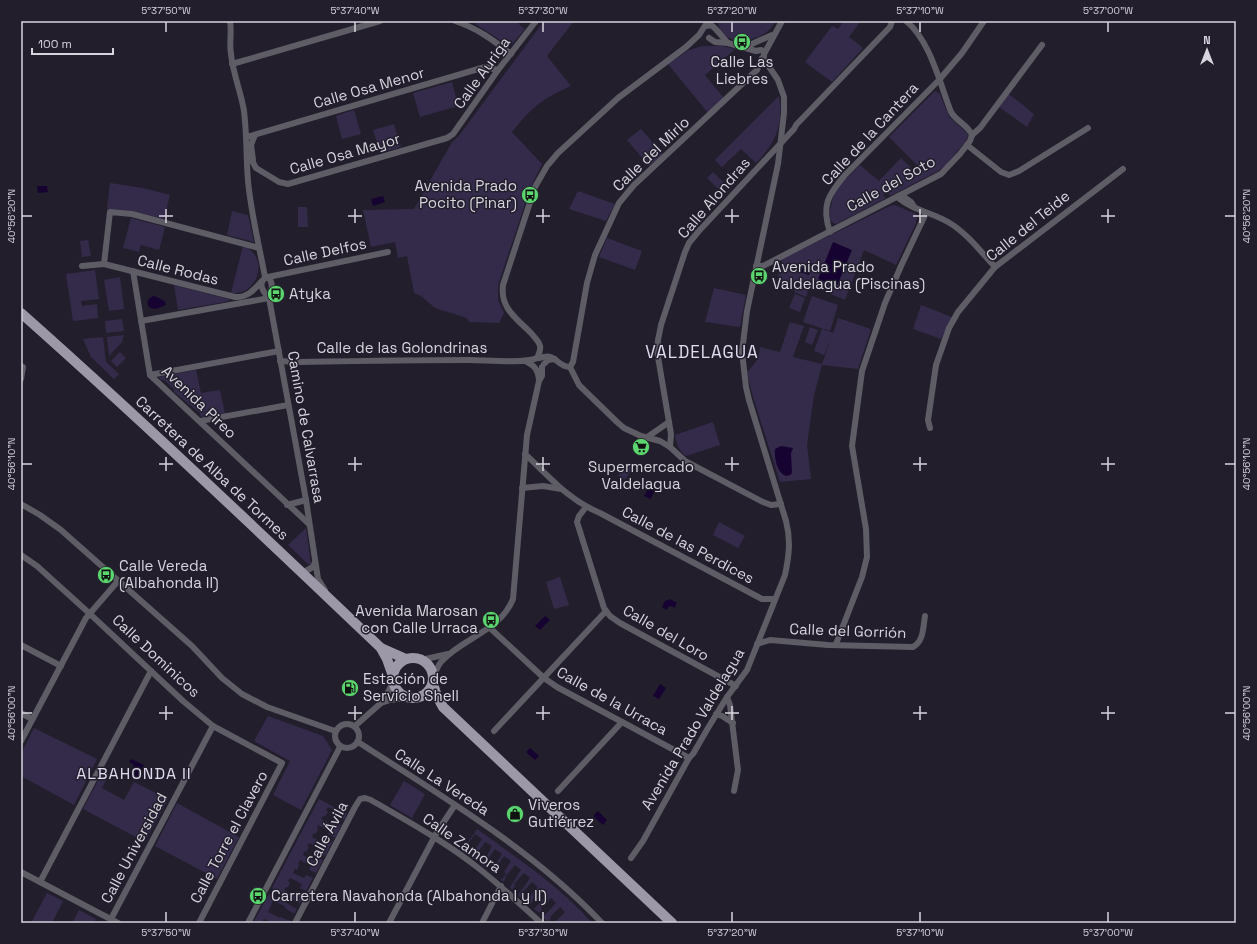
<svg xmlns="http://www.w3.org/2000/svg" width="1257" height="944" font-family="'Space Grotesk',sans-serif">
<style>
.green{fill:#342b4b}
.water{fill:#160331}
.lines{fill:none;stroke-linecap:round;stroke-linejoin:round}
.street{stroke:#5e5c64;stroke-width:6}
.primary{stroke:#9c98a8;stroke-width:10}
.ticks{fill:none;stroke:#d7d4de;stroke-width:1.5}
.labels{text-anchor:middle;stroke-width:3;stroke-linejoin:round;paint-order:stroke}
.poi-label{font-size:15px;fill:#d7d4de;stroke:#221e2c;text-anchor:start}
.street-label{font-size:15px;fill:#d7d4de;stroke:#221e2c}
.neighbourhood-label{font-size:16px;letter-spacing:1px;fill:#e1dcf0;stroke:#221e2c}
.quarter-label{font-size:17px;letter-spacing:1px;fill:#e1dcf0;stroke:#221e2c}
.neatline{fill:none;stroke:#d7d4de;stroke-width:1.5}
.ticks-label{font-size:10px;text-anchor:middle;fill:#d7d4de}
</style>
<rect width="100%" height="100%" fill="#221e2c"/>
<g class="green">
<path d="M477,21h38l10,8 -12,14 -5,2 -33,-21z"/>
<path d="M544,21h30l-27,35 24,30c-28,12 -40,22 -59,46l30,32 -12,25 -32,96v15l6,13 -5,10 -30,-1 -2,-4 -32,-10 -14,-12 -7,-3 -7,-37 -9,2 -3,-16 -24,5 -8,-37 51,-1 38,-67 6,-5z"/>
<path d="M718,21h58c-2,3 -5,7 -8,10 -15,12 -48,16 -50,-10z"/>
<path d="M844,21h17l-12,16 14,11 -31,34 -27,-20 27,-36 6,3z"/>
<path d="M702,46h20l13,3 -30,26 19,23 -16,15 -40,-49 21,-14z"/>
<path d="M452,82l6,24 -38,11 -7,-24z"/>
<path d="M935,91l5,3 9,23 18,16 1,3 -3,6 -19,23 -8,6 -48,25 -3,-4 -4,3 3,3 -50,26 -4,-2 -2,-2c0,-30 11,-35 30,-55l19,16 22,-23 12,12 5,-4 -29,-29z"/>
<path d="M1009,94l25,20 -7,13 -28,-20z"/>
<path d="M779,96c5,29 -4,47 -23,67l-15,-14 -19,18 -7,-7z"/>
<path d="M354,110l7,24 -19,5 -6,-23z"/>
<path d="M394,124l7,23 -21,6 -7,-23z"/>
<path d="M641,129l22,25 -13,13 -23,-27z"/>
<path d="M713,172l13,13 -6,6 -13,-13z"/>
<path d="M110,183l33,5 27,7 -6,24 -31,-8 -26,-2z"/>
<path d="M578,191l37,13 -9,17 -37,-12z"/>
<path d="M895,205l21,9 1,2 -1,7 -20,42 -32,-15 -19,50 -36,-15 -22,-2 -10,-2 5,-22 108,-53z"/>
<path d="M298,207h9l1,20h-10z"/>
<path d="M232,211l16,4 6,27 -27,-7z"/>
<path d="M131,218l34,9 -6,23 -18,-5 -2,7 -16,-4z"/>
<path d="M607,238l35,13 -7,19 -36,-13z"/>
<path d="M88,240l3,16 -9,1 -2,-16z"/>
<path d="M243,246c27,9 16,50 -12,47z"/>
<path d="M95,270l4,29 -18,2 1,5 15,-2 1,14 -25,3 -7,-47z"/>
<path d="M120,277l4,32 -15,2 -5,-31z"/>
<path d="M174,285l54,14 2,2 -52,9z"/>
<path d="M796,286l12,5 -2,6 -12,-5z"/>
<path d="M714,288l32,7 -6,32 -35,-5z"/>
<path d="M795,294l10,4 -5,14 -11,-4z"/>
<path d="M812,296l26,9 -8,26 -27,-9z"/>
<path d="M921,305l31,12 -11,22 -28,-10z"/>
<path d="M838,318l33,11 -13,40 -36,-4 -8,30 -7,50 4,34 -31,3 -27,-85 -6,-25c9,-10 11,-10 13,-25l20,5 10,-30 14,4 -11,31 29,7 9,-26 -7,17 -10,-4 8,-22 11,4z"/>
<path d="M122,319l2,12 -18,2 -1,-12z"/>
<path d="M810,327l8,3 -6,15 -7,-3z"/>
<path d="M124,335l-2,7 -13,14 -2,-19z"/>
<path d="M103,337l3,25 13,12 -5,5 -23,-22 -8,-18z"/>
<path d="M120,352l6,6 -9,9 -6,-6z"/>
<path d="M196,370l5,23 19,-3 5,23 -23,4 -2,-2v-2l-26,-21v-3l-10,-9h-3l-2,-3z"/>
<path d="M713,422l7,23 -34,11c-7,-5 -10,-13 -11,-21z"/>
<path d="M626,463l7,4 -8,13 -7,-4z"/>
<path d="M719,522l26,14 -7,12 -25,-13z"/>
<path d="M306,528l5,36 -1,2 -22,-21z"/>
<path d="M560,577l9,28 -15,4 -8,-27z"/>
<path d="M268,716l55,20 9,14 -31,60 -28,-15 17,-34 -36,-20z"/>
<path d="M34,728l63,31 -23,46 -53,-29v-22z"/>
<path d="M103,771l6,3 -7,14 22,12 10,-18 34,17 -23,43 -62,-33z"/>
<path d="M404,781l21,13 -13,24 -22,-13z"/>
<path d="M319,799l28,15 -3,6 -7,-4 2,-3 -11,-6 -2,3 2,2 -3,4h-2l-2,3 11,6 3,-4 6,4 -6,13 -7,-4 2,-3 -12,-6 -1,3 1,1 -2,5 -2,-1 -2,4 11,6 2,-4 7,3 -7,14 -7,-4 2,-4 -11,-5 -2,3 2,1 -3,5 -2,-1 -1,4 11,6 2,-4 7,3 -7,13 -7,-3 2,-4 -11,-6 -2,4 1,1 -2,5 -2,-1 -2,4 11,5 2,-3 7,3 -7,13 -6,-3 2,-4 -12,-6 -2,3 2,2 -2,4h-2l-2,3 11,6 2,-3 7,3 -4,7 -28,-15z"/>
<path d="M177,803l62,34 -22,42 -62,-33z"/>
<path d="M477,829c40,29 83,57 115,94h-38l11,-11 -5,-5 -10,10 1,1 -3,4 -5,-5 13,-14 -5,-5 -10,10 1,2 -3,3 -5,-4 13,-14 -5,-5 -10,10 1,1 -3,4 -4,-4 12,-14 -6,-5 -9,10 2,2 -4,4 -3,-3 12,-17 -6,-5 -10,11 1,2 -3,4 -2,-3 11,-17 -6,-5 -10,12 1,1 -3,4 -2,-2 5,-6 -2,-2 7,-11 -7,-5 -9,13 2,1 -3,4 -3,-2 11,-18 -7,-5 -9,13 2,1 -3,4 -3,-2 10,-19 -7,-4 -9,13 2,1 -3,4 -3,-2 5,-7 -2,-1 7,-11 -7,-5 -9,13 2,2 -3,4 -3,-2z"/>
<path d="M47,893l16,8 -11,22h-21z"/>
<path d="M269,894l28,15 -3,5 -9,-6v-2l-12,-5 -5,11 12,6v-1l11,4 -1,2h-17l-9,-4 -3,4h-8z"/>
<path d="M79,910l17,9 -2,4h-22z"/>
</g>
<g class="water">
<path d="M37,186h10l1,6 -10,1z"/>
<path d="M383,196l2,6 -12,4 -2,-7z"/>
<path d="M833,242l19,8 -15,36 -19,-7z"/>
<path d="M809,262l4,2 -4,11 -12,-4 2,-4 8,3z"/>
<path d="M153,296c5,0 7,4 12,5l1,4 -10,4 -6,-1c-4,-4 -3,-9 3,-12z"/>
<path d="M781,446l12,2 -2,5 1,20 -2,2 -4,1c-9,-3 -12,-19 -11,-27z"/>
<path d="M651,484l6,4 -7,11 -6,-3z"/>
<path d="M670,599l7,4 -3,5 -2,-2 -4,1 -1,3 -5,-3 3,-6z"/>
<path d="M545,616l5,4 -10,10 -5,-4z"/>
<path d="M660,684l6,4 -7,11 -6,-3z"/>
<path d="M530,748l9,8 -4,4 -9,-8z"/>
<path d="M131,759l13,6 -8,15 -7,-4 5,-11 -5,-3z"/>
<path d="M598,811l9,9 -4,5 -10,-9z"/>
</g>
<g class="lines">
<g class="street">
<path d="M230,21c2,11 -1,22 1,33 2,20 10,38 13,57 3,23 2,47 4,70 3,32 11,64 17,96"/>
<path d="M455,21c22,7 38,19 56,33"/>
<path d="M906,21c24,19 34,63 45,91 5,9 17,13 21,23"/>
<path d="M706,26l5,-1c6,4 11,12 17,18"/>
<path d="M709,38l6,4 13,1 28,8"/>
<path d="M745,47l27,-12"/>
<path d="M764,54l18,-33"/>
<path d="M232,64l148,-43"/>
<path d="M247,137l238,-70 13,3"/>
<path d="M967,145l34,27 8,3 10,-4 69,-43"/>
<path d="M247,155l3,2 6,11 23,14 9,2 159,-46 6,-4 45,-64 38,-49"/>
<path d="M253,160l-2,-15 4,-10"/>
<path d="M901,195l10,7 4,6"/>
<path d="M897,197c17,14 34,15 51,25 19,11 33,30 47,45"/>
<path d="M830,232c-9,-26 -2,-37 15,-57l94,-95 23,-27 22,-32"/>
<path d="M104,264l6,-52 22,2 127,34"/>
<path d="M82,266l22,-2 131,33c12,1 19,-7 26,-15"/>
<path d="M756,266h7l178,-92 19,-20 10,-13 2,-6 8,-7 62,-83"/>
<path d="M133,271l17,104 159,149"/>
<path d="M268,277l120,-25"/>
<path d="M269,298c-6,-6 -13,-17 -1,-21 6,6 4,13 1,21l37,202 12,79 7,11"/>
<path d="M141,321l128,-23"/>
<path d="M537,358c2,-4 4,-8 3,-12 -1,-5 -6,-9 -9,-13 -15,-15 -31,-25 -28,-48l32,-98 12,-21 11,-13 60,-55 68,-51 13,-12 9,-14"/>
<path d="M540,358c17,-6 16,9 30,9"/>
<path d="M280,361l19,1c57,-1 114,-2 171,-2 16,0 55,4 67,-2"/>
<path d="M525,361c9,4 13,8 14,19"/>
<path d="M544,364l4,-4 7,-1"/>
<path d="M21,366l2,1 -2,12"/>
<path d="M570,367l3,-5 14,-79 8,-28 24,-52 15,-18 123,-115 5,-12"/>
<path d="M570,367l9,18 38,37 7,6 17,8 19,5 10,6 15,14 78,41 8,3 10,-1"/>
<path d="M150,375l129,-24"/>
<path d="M200,421l88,-16"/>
<path d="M930,428l-2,-8 8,-55 13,-37 9,-16 37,-45 128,-98"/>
<path d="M646,438l23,-16"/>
<path d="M670,447l1,-13 -14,-83 1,-11 3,-15 24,-73 4,-9 9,-11 96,-103 2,-4 94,-98 2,-6"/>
<path d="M525,454c24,22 43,46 75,59l162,86h12"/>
<path d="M522,488l21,-2 18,3"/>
<path d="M21,504l19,11 21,15 131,116 30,32 20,16 25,13 68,24"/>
<path d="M287,505l19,-5"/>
<path d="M586,507l-7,9 -2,6 27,86 6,8 10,7 116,63"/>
<path d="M21,555l16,11 52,47 94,88 30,25 69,37 -83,160"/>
<path d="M302,573l11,-6 2,-5"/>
<path d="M490,628l54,50 13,9 132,71"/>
<path d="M757,644l13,-4 58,5 85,2c11,-6 10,-20 12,-31"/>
<path d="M836,644l26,-67 5,-20 -1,-28 -14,-83 10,-75 23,-68 16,-37 25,-53"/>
<path d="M21,645l40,21"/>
<path d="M421,660l27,-6"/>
<path d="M434,676c2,-5 4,-12 9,-16 22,-23 57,-29 70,-61l14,-164 12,-54 3,-5v-9"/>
<path d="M727,697l3,8 8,65 -4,21"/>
<path d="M381,703l9,-3 18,-2"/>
<path d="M21,713l11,6"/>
<path d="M716,714l6,2 11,7"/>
<circle cx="347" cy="736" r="12"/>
<path d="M355,726l26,-23 6,-9 6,-12"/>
<path d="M494,731l112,-120"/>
<path d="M21,741l65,-123 32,-37"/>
<path d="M358,742c85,55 174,107 244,181"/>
<path d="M558,791l64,-69"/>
<path d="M631,858l12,-17 46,-83 4,-4 15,-26 19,-31 20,-27 38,-95c4,-19 6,-35 1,-54l-37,-121 -3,-13 -4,-35 5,-41 31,-147 6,-51v-16l-6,-17 -14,-21v-8l-3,-1 -5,1"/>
<path d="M21,872l97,51"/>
<path d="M40,882l111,-211"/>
<path d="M111,919l102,-193"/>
<path d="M248,923l92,-176"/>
<path d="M295,923l60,-116 5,-8 5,-1 6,2c36,21 73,41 106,67 22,17 43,37 64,56"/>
<path d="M389,923l48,-91 18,-27"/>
<path d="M482,923l19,-37"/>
</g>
<g class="primary">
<path d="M21,313c123,109 242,222 360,335l6,11 6,17"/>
<path d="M381,648l25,11"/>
<circle cx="413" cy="678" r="20"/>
<path d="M433,684l4,12 6,11 229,216"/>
</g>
</g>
<path class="ticks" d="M166,22v10M355,22v10M543,22v10M732,22v10M920,22v10M1108,22v10M166,209v14M355,209v14M543,209v14M732,209v14M920,209v14M1108,209v14M22,216h10M159,216h14M348,216h14M536,216h14M725,216h14M913,216h14M1101,216h14M1225,216h10M166,457v14M355,457v14M543,457v14M732,457v14M920,457v14M1108,457v14M22,464h10M159,464h14M348,464h14M536,464h14M725,464h14M913,464h14M1101,464h14M1225,464h10M166,706v14M355,706v14M543,706v14M732,706v14M920,706v14M1108,706v14M22,713h10M159,713h14M348,713h14M536,713h14M725,713h14M913,713h14M1101,713h14M1225,713h10M166,912v10M355,912v10M543,912v10M732,912v10M920,912v10M1108,912v10"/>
<defs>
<symbol id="bus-disc" viewBox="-11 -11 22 22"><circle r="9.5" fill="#5bd56d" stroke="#221e2c"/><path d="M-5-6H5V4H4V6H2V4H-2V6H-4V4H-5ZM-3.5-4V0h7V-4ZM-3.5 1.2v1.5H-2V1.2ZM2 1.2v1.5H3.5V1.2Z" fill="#111"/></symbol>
<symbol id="supermarket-disc" viewBox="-11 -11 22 22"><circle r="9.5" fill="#5bd56d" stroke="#221e2c"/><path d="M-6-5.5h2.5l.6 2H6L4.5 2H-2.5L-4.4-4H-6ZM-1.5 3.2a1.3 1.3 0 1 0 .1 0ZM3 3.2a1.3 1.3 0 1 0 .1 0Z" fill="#111"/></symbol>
<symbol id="fuel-disc" viewBox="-11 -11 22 22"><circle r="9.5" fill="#5bd56d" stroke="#221e2c"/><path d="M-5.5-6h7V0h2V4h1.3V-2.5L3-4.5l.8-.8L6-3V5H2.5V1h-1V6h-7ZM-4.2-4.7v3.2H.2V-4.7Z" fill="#111"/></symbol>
<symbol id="shop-disc" viewBox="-11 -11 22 22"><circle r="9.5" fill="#5bd56d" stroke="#221e2c"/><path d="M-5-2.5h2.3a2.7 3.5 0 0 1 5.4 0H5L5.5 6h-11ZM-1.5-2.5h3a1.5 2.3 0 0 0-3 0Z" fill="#111"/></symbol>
</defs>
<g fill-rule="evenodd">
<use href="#bus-disc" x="732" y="32" width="20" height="20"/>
<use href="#bus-disc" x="520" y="185" width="20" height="20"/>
<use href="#bus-disc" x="749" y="266" width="20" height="20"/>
<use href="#bus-disc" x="266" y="284" width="20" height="20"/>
<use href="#supermarket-disc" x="631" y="437" width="20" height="20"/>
<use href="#bus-disc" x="96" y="565" width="20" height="20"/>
<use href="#bus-disc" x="481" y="610" width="20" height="20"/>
<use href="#fuel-disc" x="340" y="678" width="20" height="20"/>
<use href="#shop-disc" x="505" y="804" width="20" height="20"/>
<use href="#bus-disc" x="248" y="886" width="20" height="20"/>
</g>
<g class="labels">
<g class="poi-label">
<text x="742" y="67" text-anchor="middle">Calle Las<tspan x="742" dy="17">Liebres</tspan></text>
<text x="517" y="191" text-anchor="end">Avenida Prado<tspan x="517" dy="17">Pocito (Pinar)</tspan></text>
<text x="772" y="272">Avenida Prado<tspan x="772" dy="17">Valdelagua (Piscinas)</tspan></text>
<text x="289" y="299">Atyka</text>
<text x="641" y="472" text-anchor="middle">Supermercado<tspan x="641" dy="17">Valdelagua</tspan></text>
<text x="119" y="571">Calle Vereda<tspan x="119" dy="17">(Albahonda II)</tspan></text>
<text x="478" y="616" text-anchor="end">Avenida Marosan<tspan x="478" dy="17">con Calle Urraca</tspan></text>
<text x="363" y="684">Estación de<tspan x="363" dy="17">Servicio Shell</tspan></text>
<text x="528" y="810">Viveros<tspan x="528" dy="17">Gutiérrez</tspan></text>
<text x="271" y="901">Carretera Navahonda (Albahonda I y II)</text>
</g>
<g class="street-label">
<text transform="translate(482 73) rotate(-54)" y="5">Calle Auriga</text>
<text transform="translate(369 88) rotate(-16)" y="5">Calle Osa Menor</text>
<text transform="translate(870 134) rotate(-47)" y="5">Calle de la Cantera</text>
<text transform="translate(345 154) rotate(-16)" y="5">Calle Osa Mayor</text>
<text transform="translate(651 154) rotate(-44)" y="5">Calle del Mirlo</text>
<text transform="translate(891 184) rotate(-29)" y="5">Calle del Soto</text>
<text transform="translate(714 198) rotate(-49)" y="5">Calle Alondras</text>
<text transform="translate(1028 226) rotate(-39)" y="5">Calle del Teide</text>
<text transform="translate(325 252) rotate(-12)" y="5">Calle Delfos</text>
<text transform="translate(178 270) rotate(14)" y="5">Calle Rodas</text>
<text x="402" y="353">Calle de las Golondrinas</text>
<text transform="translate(199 402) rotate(44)" y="5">Avenida Pireo</text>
<text transform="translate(306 427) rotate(80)" y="5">Camino de Calvarrasa</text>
<text transform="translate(212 468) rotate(43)" y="5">Carretera de Alba de Tormes</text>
<text transform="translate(688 545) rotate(28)" y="5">Calle de las Perdices</text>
<text transform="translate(848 631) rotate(2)" y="5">Calle del Gorrión</text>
<text transform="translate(666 633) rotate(30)" y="5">Calle del Loro</text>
<text transform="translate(156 656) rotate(43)" y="5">Calle Dominicos</text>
<text transform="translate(612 701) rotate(29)" y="5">Calle de la Urraca</text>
<text transform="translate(693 729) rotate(-59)" y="5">Avenida Prado Valdelagua</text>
<text transform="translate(442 782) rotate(33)" y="5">Calle La Vereda</text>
<text transform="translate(327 834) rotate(-62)" y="5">Calle Ávila</text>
<text transform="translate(229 837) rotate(-62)" y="5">Calle Torre el Clavero</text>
<text transform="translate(462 843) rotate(35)" y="5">Calle Zamora</text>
<text transform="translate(134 848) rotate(-62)" y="5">Calle Universidad</text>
</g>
<g class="neighbourhood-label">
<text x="134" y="779">ALBAHONDA II</text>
</g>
<g class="quarter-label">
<text x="702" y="358">VALDELAGUA</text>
</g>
</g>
<rect width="1257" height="944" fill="none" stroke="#221e2c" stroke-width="44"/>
<g transform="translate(1207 50)" stroke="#221e2c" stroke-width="3" paint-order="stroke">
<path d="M0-3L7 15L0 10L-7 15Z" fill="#d7d4de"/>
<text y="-6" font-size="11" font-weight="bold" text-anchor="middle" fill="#d7d4de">N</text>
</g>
<path d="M32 48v6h81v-6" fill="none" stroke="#d7d4de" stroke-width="2"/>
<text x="38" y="48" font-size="12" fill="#d7d4de" stroke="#221e2c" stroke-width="3" paint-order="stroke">100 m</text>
<rect x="22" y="22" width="1213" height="900" class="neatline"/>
<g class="ticks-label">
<text x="166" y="14">5°37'50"W</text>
<text x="355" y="14">5°37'40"W</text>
<text x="543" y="14">5°37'30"W</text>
<text x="732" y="14">5°37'20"W</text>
<text x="920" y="14">5°37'10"W</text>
<text x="1108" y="14">5°37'00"W</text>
<text transform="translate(11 216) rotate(-90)" y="4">40°56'20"N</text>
<text transform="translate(1246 216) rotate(-90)" y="4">40°56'20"N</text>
<text transform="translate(11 464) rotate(-90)" y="4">40°56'10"N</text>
<text transform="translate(1246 464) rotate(-90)" y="4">40°56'10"N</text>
<text transform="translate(11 713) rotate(-90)" y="4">40°56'00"N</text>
<text transform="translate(1246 713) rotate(-90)" y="4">40°56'00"N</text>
<text x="166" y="936">5°37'50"W</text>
<text x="355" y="936">5°37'40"W</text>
<text x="543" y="936">5°37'30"W</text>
<text x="732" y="936">5°37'20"W</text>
<text x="920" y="936">5°37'10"W</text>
<text x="1108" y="936">5°37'00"W</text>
</g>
</svg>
